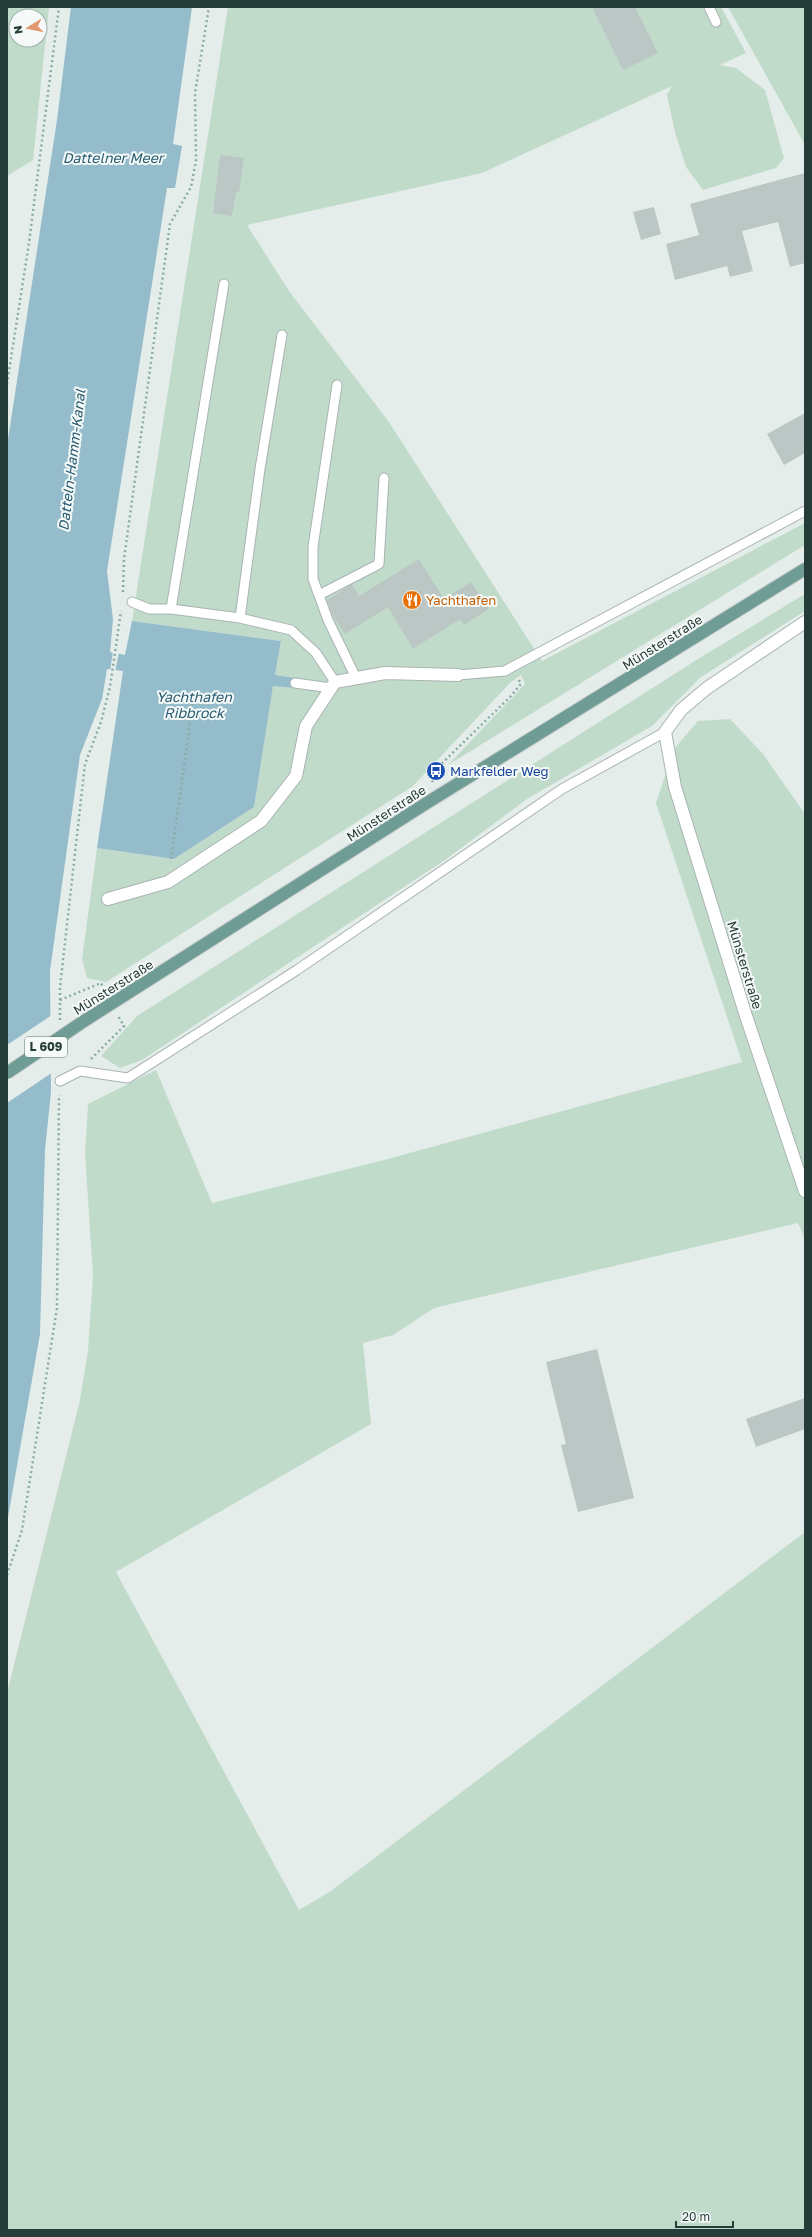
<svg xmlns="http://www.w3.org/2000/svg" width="812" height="2237" viewBox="0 0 812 2237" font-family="'Golos Text',sans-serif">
<rect width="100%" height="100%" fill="#e5edea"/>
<path fill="#c1dbcb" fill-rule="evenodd" d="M7,7h42l-16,153 -26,16zM16,16h24v24h-24z
M228,7h493l25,46 -26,12 16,3 29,22 19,68 -8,10 -73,22 -17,-23 -11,-35 -8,-37 5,-9 -190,87 -235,52 42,66 100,131 153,239 263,-138v22l-357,220 77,-81 -4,-9 -10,7 -98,104 -307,196 -19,-4 -5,-19 15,-111 77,11 80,-52 19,-122 21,3 2,-10 -21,-3 6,-34 -149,-20z
M728,7h77v138z
M805,594v17l-104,66 -49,49 -125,73 -82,61 -303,200 -22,8 -19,-12 36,-40 561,-357z
M730,719l33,35 42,60v425l-7,-16 -364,85 -41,27 -30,8 8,81 -255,148 183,338 32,-19 474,-359v698h-798v-537l73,-293 8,-49 5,-76 -8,-121 3,-50 68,-34 56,133 172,-43 358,-98 -86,-259 18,-54 24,-28z"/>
<path fill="#94bccb" d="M71,7h121l-19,137 9,2 -7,42h-8l-60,383 6,48 -3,33 15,3 7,-34 149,20 -6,34 21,3 -1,10 -22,-2 -19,121 -80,52 -77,-11 26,-177 -16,-2 -5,30 -22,56 -30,216 1,121 -6,58 -5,184 -33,189v-1077l50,-326z"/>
<path fill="#e5edea" d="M113,651l6,1 -4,20 -5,-1z
M52,1015l1,57 -46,31v-58z"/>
<path fill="#bbc7c4" d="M592,7h43l23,46 -35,17z
M220,155l24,3 -5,34h-3l-4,24 -19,-3z
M805,173v90l-15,4 -12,-45 -36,9 11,40 -23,6 -3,-11 -52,14 -9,-36 33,-9 -9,-31z
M654,207l7,27 -20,6 -8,-28z
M805,413v40l-21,12 -17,-31z
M419,559l25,40 27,-17 18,27 -25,16 -4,-6 -47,30 -25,-42 -43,27 -13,-20 -5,-14 25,-16 7,12z
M597,1349l37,149 -56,14 -17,-67 5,-1 -20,-82z
M805,1398v31l-49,18 -10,-28z"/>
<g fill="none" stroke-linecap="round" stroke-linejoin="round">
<defs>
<path id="service" d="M709,7l7,15
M337,385l-24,162v32l15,41 28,58
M319,595l60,-31 5,-86
M132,602l17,7h22l69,9 51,12 25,23 19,29
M171,609l53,-325
M240,618l20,-149 22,-134
M458,675l47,-4 7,-4 293,-156
M295,683l36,5
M60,1081l20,-10 48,7 169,-108 265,-181 103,-57"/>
<path id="minor" d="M805,622l-98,66 -26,22 -16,22 10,55 70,226 60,178
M108,899l60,-17 93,-61 35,-45 10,-50 29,-44 50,-9 73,2"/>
<path id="primary" d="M84,1021l341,-217 380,-235"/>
</defs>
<use href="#service" stroke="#a8b4b1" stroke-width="11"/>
<use href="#minor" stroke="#a8b4b1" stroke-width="14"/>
<use href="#primary" stroke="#c2c8c8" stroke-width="14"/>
<path stroke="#89aca6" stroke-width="2.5" stroke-dasharray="2 3" stroke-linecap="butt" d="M7,384l22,-141 30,-236
M123,592l1,-33 46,-335 21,-37 5,-26 -1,-68 14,-86
M433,782l-4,-6 81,-79 11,-13 -3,-6
M171,859l23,-165
M60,1000l41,-17 4,8
M60,1020v-33l25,-223 16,-42 9,-35 11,-76
M91,1059l33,-33 -6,-10
M7,1575l15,-45 35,-222 2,-213"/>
<use href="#service" stroke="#fff" stroke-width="9"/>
<use href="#minor" stroke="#fff" stroke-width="12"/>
<use href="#primary" stroke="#6f9d96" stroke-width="12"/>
<defs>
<path id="primary-bridge" d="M7,1073l77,-52"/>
</defs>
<use href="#primary-bridge" stroke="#c2c8c8" stroke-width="14" stroke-linecap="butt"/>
<use href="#primary-bridge" stroke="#6f9d96" stroke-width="12"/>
</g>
<defs>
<symbol id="restaurant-disc" viewBox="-11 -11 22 22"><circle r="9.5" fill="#e8710a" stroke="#f5f9f8"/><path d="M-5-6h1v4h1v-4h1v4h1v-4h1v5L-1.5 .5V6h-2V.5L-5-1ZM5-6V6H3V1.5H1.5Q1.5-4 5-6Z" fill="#fff"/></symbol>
<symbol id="bus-disc" viewBox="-11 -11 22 22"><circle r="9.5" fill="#1a4fb4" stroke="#f5f9f8"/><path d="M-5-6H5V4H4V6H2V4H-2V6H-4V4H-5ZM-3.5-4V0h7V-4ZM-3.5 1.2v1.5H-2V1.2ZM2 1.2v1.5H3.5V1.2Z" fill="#fff"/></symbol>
</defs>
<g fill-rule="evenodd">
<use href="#restaurant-disc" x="401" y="589" width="22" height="22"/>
<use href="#bus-disc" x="425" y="760" width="22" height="22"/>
</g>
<g text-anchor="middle" stroke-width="4" stroke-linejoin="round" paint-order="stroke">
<rect fill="#f5f9f8" stroke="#647572" stroke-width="1" x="25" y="1037" width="42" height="20" rx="3"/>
<g font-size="12" font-weight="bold" fill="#263c39">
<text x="46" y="1051">L 609</text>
</g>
<g font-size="13" fill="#c56008" stroke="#f5f9f8" text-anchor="start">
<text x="426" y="605">Yachthafen</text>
</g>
<g font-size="13" fill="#263c39" stroke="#f5f9f8">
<text transform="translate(662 642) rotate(-32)" y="5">Münsterstraße</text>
<text transform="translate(386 813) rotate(-33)" y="5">Münsterstraße</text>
<text transform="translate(745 965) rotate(73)" y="5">Münsterstraße</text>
<text transform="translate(113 987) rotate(-32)" y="5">Münsterstraße</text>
</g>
<g font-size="13" fill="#164399" stroke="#f5f9f8" text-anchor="start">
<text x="450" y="776">Markfelder Weg</text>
</g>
<g font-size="14" font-style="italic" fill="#275c72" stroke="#f5f9f8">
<text x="113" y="163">Dattelner Meer</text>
<text transform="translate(72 460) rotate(-83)" y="5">Datteln-Hamm-Kanal</text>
<text x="194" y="702">Yachthafen<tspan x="194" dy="16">Ribbrock</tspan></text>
</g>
</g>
<rect width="812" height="2237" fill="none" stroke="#263c39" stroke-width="16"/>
<g transform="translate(28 28) rotate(260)"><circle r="19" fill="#f5f9f8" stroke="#a2adac"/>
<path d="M0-3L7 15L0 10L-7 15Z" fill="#e2986e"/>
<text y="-6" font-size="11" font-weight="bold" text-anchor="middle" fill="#263c39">N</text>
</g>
<path d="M676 2221v6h57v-6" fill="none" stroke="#263c39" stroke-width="2"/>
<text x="682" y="2221" font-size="12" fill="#263c39" stroke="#f5f9f8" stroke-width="3" paint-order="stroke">20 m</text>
</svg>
